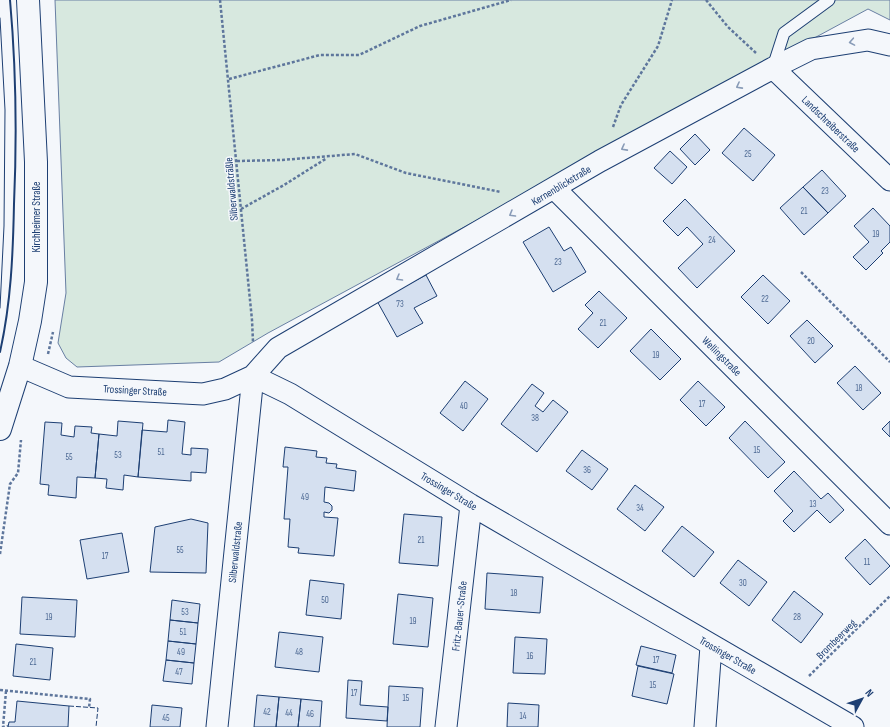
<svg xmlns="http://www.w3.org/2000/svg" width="890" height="727" viewBox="0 0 890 727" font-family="'Sofia Sans Condensed',sans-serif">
<rect width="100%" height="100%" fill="#f4f7fb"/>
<path fill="#d7e8df" stroke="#687fa3" d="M55,0h835v20l-22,-11 -600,324 -49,29 -142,5 -11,-9 -8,-15 8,-50z"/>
<path fill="#d5e0f0" stroke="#1d3f73" d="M744,128l31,27 -22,26 -31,-28z
M695,134l15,16 -15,15 -15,-16z
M670,151l17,16 -15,17 -18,-16z
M822,170l24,26 -18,17 -25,-26z
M803,187l25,26 -24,22 -24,-27z
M685,199l50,52 -38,37 -19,-20 25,-24 -16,-17 -9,9 -15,-15z
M873,208l17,18v16l-9,9 2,2 -17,17 -13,-13 16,-15 -15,-16z
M549,227l15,24 7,-4 15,25 -33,20 -30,-50z
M426,275l11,21 -23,12 9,15 -26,14 -20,-36z
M763,275l27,26 -22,23 -27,-27z
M599,291l28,27 -29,30 -20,-19 15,-16 -8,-8z
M807,320l26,26 -18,17 -25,-27z
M651,329l30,30 -21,21 -30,-29z
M855,366l26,27 -18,17 -26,-27z
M465,381l23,18 -25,32 -23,-18z
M698,381l27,26 -19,19 -26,-26z
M532,384l12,9 -9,13 8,6 10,-12 15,12 -31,40 -36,-28z
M168,420l17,2 -3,32 9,1v-7l17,1 -2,24 -15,-1v9l-53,-4 4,-47 25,2z
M118,421l25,2 -5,54 -14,-2 -1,15 -17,-2 1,-9 -12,-1 4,-44 18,2z
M745,421l40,41 -17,16 -39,-40z
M890,421v16l-8,-8z
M45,422l17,1 -1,12 13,2 1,-11 17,1 -1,6 8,1 -4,44 -18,-1 -1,21 -28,-3 1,-10 -9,-1z
M285,447l32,4 -1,6 11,1 -1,5 11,1 -1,4 20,3 -2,20 -29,-4 -1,15 5,1 3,3v4l-3,3 -5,-1v5l14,1 -4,38 -36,-3 1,-5 -11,-1 2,-28h-6l4,-52h-5z
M582,450l26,19 -16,21 -26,-19z
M794,471l27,28 7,-6 16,17 -14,13 -13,-13 -23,22 -11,-11 10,-10 -19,-20z
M635,485l29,22 -19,24 -28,-22z
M404,514l38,3 -4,49 -39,-3z
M191,519l17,4 -2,50 -56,-1 5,-45z
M682,526l32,26 -20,25 -32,-26z
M122,533l7,39 -42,7 -7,-39z
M865,539l25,27 -20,19 -25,-27z
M738,560l29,22 -18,24 -29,-23z
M487,573l56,4 -3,36 -55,-4z
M310,580l34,4 -3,35 -35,-4z
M794,591l29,23 -22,29 -29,-23z
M398,594l35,4 -5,49 -35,-3z
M22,597l55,3 -2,37 -55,-3z
M172,600l28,4 -2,19 -28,-3z
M170,620l28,3 -2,21 -28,-3z
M279,632l44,5 -4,35 -44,-5z
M515,637l32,2 -2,35 -32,-1z
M168,641l28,3 -2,19 -28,-3z
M16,644l37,4 -3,32 -37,-4z
M641,646l35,9 -4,18 -36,-8z
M166,660l28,3 -2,21 -29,-3z
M638,666l36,8 -7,30 -35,-8z
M348,680l14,1 -2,24 28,2 -1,14 -41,-3z
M389,686l34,2 -3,39h-33z
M257,695l22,2 -3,30h-22z
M279,697l22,2 -3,28h-22z
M301,699l21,2 -2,26h-22z
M17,701l52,5 -1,21h-60l1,-5h6z
M508,703l31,2 -1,22h-31z
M152,705l30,3 -2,19h-30z"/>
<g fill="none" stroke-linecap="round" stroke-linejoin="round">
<defs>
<path id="service" d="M773,67l11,-34 45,-33"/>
<path id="minor" d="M773,68l117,112
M555,189l335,335
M20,366l49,21 134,7 22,-5 28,-13 25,-28 322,-187 173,-93 38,-19 57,-9 22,5
M253,376l37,18 181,111 382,222
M217,727l36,-351
M446,727l25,-222
M705,727l6,-81"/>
<path id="secondary" d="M0,429l20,-63 10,-45 6,-39v-120l-8,-162"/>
</defs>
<use href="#service" stroke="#1d3f73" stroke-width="13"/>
<use href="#minor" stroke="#1d3f73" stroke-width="23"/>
<use href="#secondary" stroke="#1d3f73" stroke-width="24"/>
<path stroke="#5e769c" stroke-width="2.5" stroke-dasharray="3 2" stroke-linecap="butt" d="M220,0l32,320 1,22
M706,0l22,27 28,26
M229,79l91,-24h39l61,-29 91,-26
M613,127l8,-22 37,-59 14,-46
M237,161l45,-1 73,-6 51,19 95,19
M241,209l43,-24 43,-27
M801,272l89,90
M48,354l5,-22
M0,554l10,-70 8,-11 3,-33
M809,676l81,-80
M0,690l90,9 -1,9
M6,691l-3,36 5,-1"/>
<use href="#service" stroke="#f4f7fb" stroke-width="11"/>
<use href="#minor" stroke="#f4f7fb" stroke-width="21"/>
<use href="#secondary" stroke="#f4f7fb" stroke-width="22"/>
<path stroke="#1d3f73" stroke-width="1" d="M0,18l5,92 -1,116 -4,82"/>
<path stroke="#1d3f73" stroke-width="1" stroke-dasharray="5 2" stroke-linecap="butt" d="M69,706l29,2 -2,19"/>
<path stroke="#1d3f73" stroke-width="2" d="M0,352c11,-49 13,-98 14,-148 3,-68 2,-137 -4,-204"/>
</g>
<defs><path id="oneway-chevron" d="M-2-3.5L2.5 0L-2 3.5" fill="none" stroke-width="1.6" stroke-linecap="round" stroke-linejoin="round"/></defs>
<g stroke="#889bb7">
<use href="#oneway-chevron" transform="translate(852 42) rotate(170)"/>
<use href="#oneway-chevron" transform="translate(739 86) rotate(152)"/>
<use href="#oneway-chevron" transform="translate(624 148) rotate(152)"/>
<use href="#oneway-chevron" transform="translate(512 214) rotate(150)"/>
<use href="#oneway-chevron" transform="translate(399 278) rotate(150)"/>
</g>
<g text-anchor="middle" stroke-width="3" stroke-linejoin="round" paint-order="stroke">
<g font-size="9" fill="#4b6792">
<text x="748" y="157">25</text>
<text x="825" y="194">23</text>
<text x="804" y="214">21</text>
<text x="876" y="237">19</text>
<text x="712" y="243">24</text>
<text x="558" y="265">23</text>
<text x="765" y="302">22</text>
<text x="400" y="307">73</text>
<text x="603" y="326">21</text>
<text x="811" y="344">20</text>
<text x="656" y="358">19</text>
<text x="859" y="391">18</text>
<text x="702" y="407">17</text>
<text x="464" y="409">40</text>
<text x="535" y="421">38</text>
<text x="757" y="453">15</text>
<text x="161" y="455">51</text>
<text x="118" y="458">53</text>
<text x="69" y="460">55</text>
<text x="587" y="473">36</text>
<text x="305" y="500">49</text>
<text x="813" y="507">13</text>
<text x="640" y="511">34</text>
<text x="421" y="543">21</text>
<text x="180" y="553">55</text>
<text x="105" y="559">17</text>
<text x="867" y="565">11</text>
<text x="743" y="586">30</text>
<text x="514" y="596">18</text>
<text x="325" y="603">50</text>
<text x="185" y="615">53</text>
<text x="49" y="620">19</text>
<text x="797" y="620">28</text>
<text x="413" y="624">19</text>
<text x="183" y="635">51</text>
<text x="181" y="655">49</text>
<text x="299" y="655">48</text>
<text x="530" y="659">16</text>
<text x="656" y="663">17</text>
<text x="33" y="665">21</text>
<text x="179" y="675">47</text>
<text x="653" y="688">15</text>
<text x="354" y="696">17</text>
<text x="406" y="701">15</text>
<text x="267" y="715">42</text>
<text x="289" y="716">44</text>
<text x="310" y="717">46</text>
<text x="523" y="719">14</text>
<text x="166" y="721">45</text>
</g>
<g font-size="11" fill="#1d3f73" stroke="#f4f7fb">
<text transform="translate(831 124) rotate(44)" y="4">Landschreiberstraße</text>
<text transform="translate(561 185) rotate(-31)" y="4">Kernenblickstraße</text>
<text transform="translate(231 189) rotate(-95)" y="4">Silberwaldsträßle</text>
<text transform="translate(36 217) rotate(-90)" y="4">Kirchheimer Straße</text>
<text transform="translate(722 356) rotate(45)" y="4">Wellingstraße</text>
<text transform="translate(135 390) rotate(3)" y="4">Trossinger Straße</text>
<text transform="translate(449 491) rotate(31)" y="4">Trossinger Straße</text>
<text transform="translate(235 552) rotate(-84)" y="4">Silberwaldstraße</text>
<text transform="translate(459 616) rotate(-84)" y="4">Fritz-Bauer-Straße</text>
<text transform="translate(836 639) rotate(-45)" y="4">Brombeerweg</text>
<text transform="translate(728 655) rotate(30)" y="4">Trossinger Straße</text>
</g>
</g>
<g transform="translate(862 699) rotate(50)" stroke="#f4f7fb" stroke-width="3" paint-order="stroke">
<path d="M0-3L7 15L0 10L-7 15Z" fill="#1d3f73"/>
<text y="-6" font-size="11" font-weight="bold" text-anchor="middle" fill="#1d3f73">N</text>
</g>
</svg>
